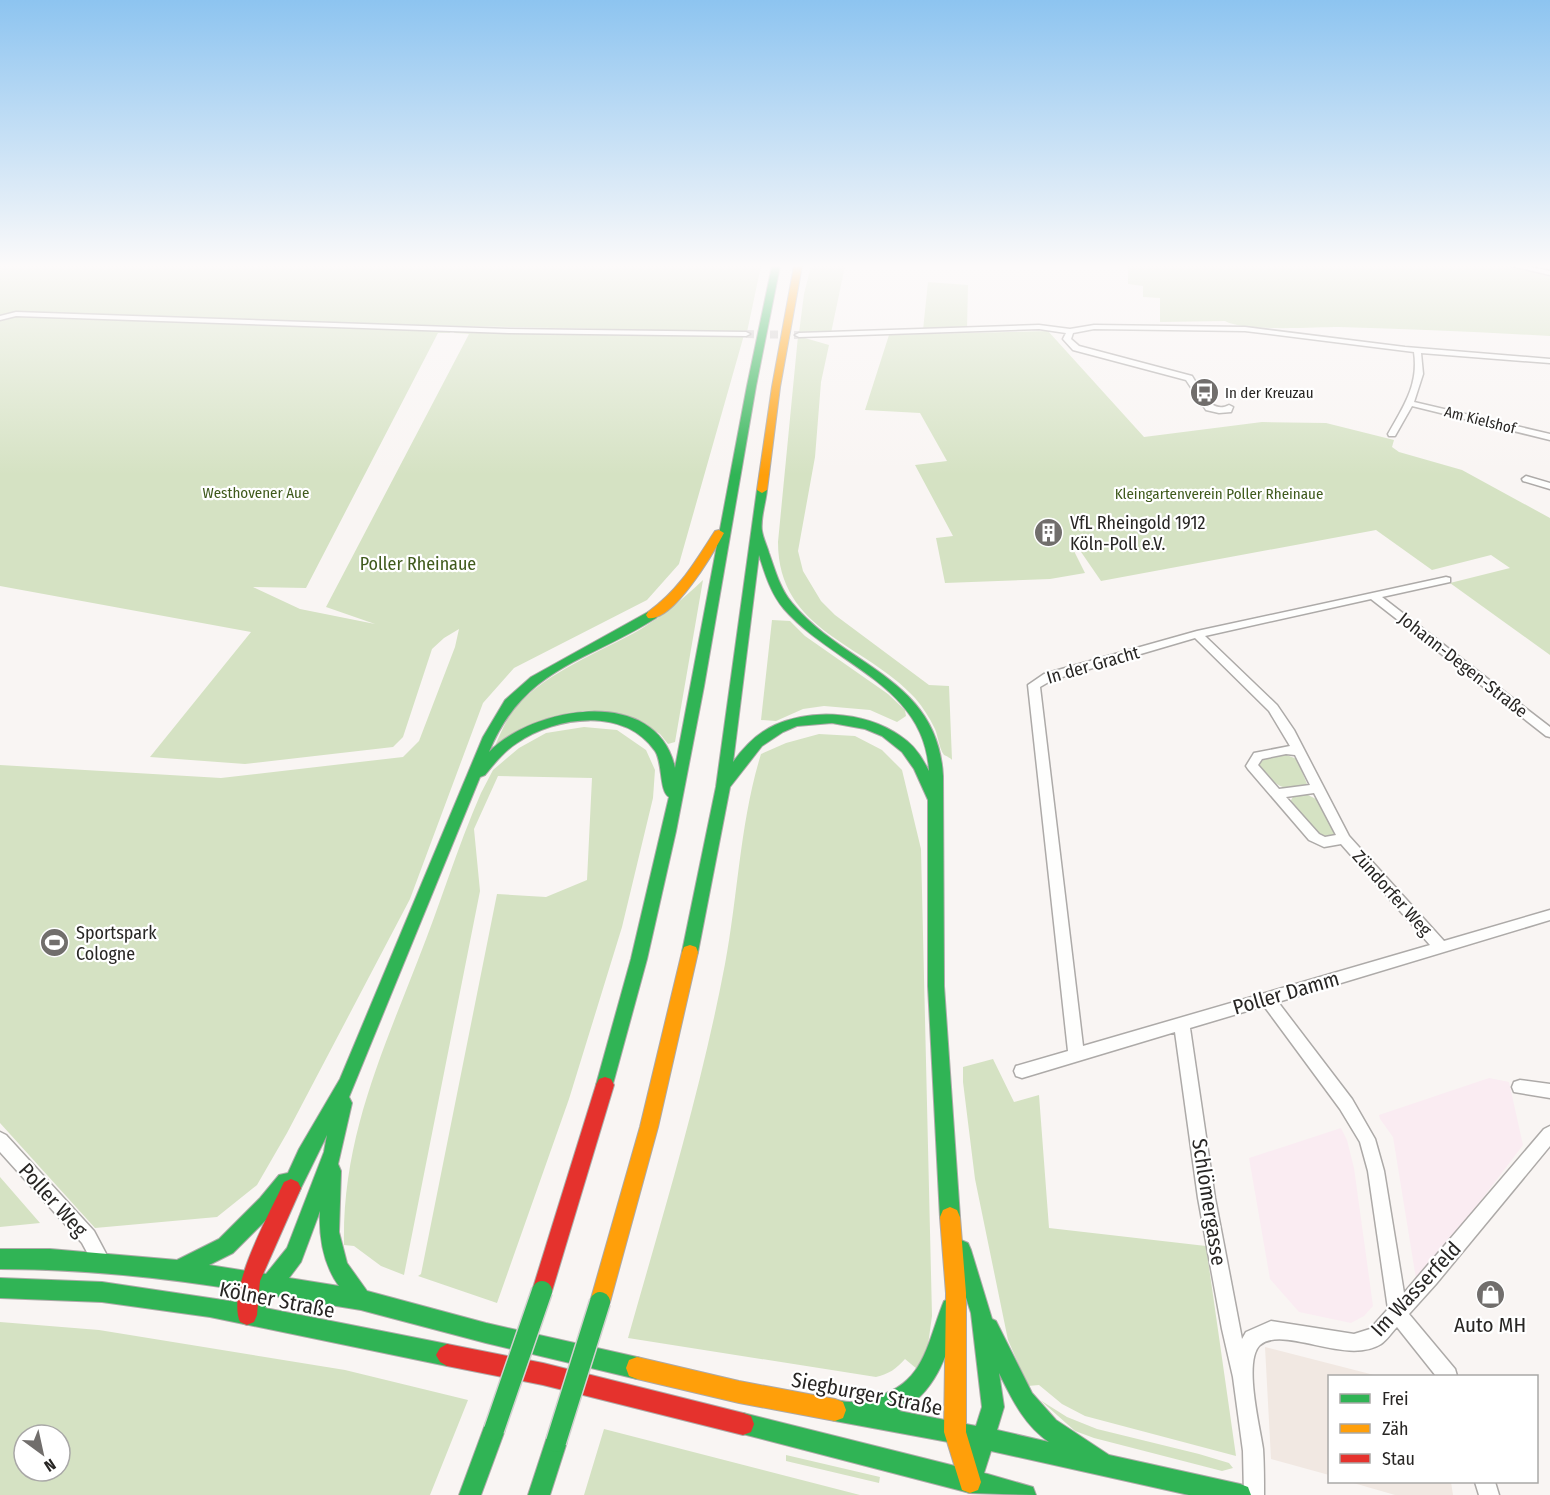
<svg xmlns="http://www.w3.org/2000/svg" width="1550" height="1495" viewBox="0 0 1550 1495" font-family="'Fira Sans Condensed',sans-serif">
<rect width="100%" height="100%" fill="#f9f5f3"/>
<path fill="#f1e8e2" d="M1265,1347l113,29h-48l-1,99 -58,-16z
M1350,1482h101l2,13h-58z"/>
<path fill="#faecf2" d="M1489,1078l20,4 14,63 -106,140 -24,-148 -13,-18 -1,-4z
M1341,1128l6,12 7,28 19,138 -9,10 -13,7 -52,-11 -29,-33 -21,-121z"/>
<path fill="#d5e2c3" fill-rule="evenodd" d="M0,266h761l-14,66 -678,-14 382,12 -1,3h-12l-132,255 -53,-1 47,22 75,15 -49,-17 143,-273 -15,-1 1,-2 289,4 -65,229 -32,36 -133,68 -31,35 -73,196 -123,234 -30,52 -40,32 -122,11 -95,-105v-358l221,13 182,-21 16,-16 36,-94 4,-18 -15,9 -12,11 -29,88 -10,10 -148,17 -95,-7 101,-125 -251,-46z
M811,266h34l-14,67h-32l5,-39z
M1128,266h390l32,7v63c-70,-4 -140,-7 -211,-9 -25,0 -95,5 -114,-6l-65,1v-24l-17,-1v-11l-15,-2z
M928,282l40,3 -1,44 -44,1z
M1048,331l96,106 118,-15 64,1 68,17 -2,7 7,5 63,18 88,48v137l-100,-72 60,-15 -19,-13 -59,15 -56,-40 -275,51 -22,-32h-6l12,24 -35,6 -105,4 -9,-45 17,-2 -38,-71 32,-4 -27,-48 -55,-3 24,-75z
M798,336l31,9 -8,37 -6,75 -17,94 5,20 18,30 14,14 94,70 20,1 3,74c0,-1 -7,-5 -8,-5 -5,-7 -6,-19 -9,-26 -6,-12 -12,-22 -20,-31 -50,-55 -137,-66 -137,-156z
M703,580l-28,162 -7,2 -8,-10 -21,-13 -56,-10 -91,42c7,-16 13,-33 24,-46 33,-37 83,-54 125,-78 23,-14 43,-31 62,-49z
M772,620l18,1 15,15 83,58 17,16 1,6 -9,6 -27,-12 -46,-4 -21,3 -27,12 -15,-1z
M584,727l33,3 29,20 9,20 -2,28 -31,129 -53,172 -72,204 -79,-27 3,-2 76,-380 49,3 41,-17 5,-102 -94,-2 -24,53 6,62 -76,384 -23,-9 -27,-20 -10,-1c-2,-105 37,-190 74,-285 22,-55 39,-112 63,-167l12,-23 26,-22 27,-15z
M819,734l36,2 27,14 20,20 19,79 11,467 -4,29 -11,24 -12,-10c-9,10 -16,15 -29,18l-248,-39c35,-124 73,-247 97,-374 13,-69 15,-142 36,-210l25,-11z
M1284,754l13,5 10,25c-25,10 -31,1 -47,-17v-6z
M1306,794l14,7 15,34 -6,2 -7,-1 -32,-34 4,-7z
M993,1059l21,43 25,-7 10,133 157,18 30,210 -151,-40 -23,-12 -23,-19 -11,1 -20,-46 -33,-161 -12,-97v-15z
M0,1177l40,46 -40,4z
M0,1322l99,8 246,40 123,30 -38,95h-430zM24,1435h36v36h-36z
M1040,1400l27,17 30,12 102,25 30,9 4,5 -11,3 -128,-33 -19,-7z
M604,1429l256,66h-276z
M786,1455l94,22 -1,6 -93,-22z"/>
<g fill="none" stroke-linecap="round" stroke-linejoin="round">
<path stroke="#cfccca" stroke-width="8" stroke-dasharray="8 4" stroke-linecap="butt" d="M746,334l53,1"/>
<defs>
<path id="street" d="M1512,266h14l24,5v4z
M16,312l493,17 237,3 4,2 -4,2 -237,-3 -493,-17 -16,4v-4z
M1039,325l31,4 24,-4 151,2 160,20 145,12v4l-129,-10 2,21 -9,28 136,32v6l-138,-34 -17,30h-6l-1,-2c15,-27 31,-49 26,-82l-169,-21 -151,-2 -21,4 -2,6 8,7 113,30c9,14 19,39 37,29l4,2 -2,5 -12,1 -13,-3 -20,-30 -113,-30 -10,-11 3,-6 -27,-4 -240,8 -4,-2 4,-2z
M1526,476l24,7v6l-27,-8 -1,-2z
M1446,577l4,1v4l-68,15 168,130v10l-4,-1 -175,-137 -166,37 72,69 17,25 55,106 95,105 106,-31v10l-272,82 74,97 23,40 9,32 20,122 140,-164 6,-3v20l-114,138 -27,30 46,55 2,7h-21l-39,-49c-5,5 -10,13 -16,17 -35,22 -97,-19 -121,1 -17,16 0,82 3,104 1,15 1,31 1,46h-20l-1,-44 -10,-74 -11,-48 -24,-131 -23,-166 -153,46 -6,-2 -2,-5 2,-5 52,-15 -40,-366 16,-11 153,-43zM1195,638l74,73 21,35 -36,7 -8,13 2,3 61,71 15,7 17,-3 89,101 -347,101 -43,-359 12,-7zM1286,754l9,1 15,30 -31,4 -21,-24 4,-6zM1314,793l22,42 -11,2 -6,-3 -33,-37zM1264,1006l76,103 20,33 8,29 20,138 -18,20 -16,5 -83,-13 -25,11 -4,7 -27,-141 -25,-170z
M1520,1080l30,4v14l-36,-6 -2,-5 2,-5z
M0,1132l6,3 88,96 17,32 -3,6 -6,3 -6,-3 -14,-26 -82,-91z
M1475,1482h20l4,13h-20z"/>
<path id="fast" d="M772,266h8l-24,120 -52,300 -28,145 -29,128 -36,132 -6,2 -6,-2 -3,-6 35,-126 38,-162c-10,-6 -6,-34 -14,-46 -31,-44 -98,-35 -138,-8 -13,8 -23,21 -32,32l-5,2 -131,320 3,6 -14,61 3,7 -2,61 8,31 20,28 119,32 151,34 8,3 3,8 -3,8 -8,3 -151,-36 -125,-33 -86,-14 -10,12 182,36 7,4 4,7 -4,7 -7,4 -237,-49 -108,-15 -102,-4v-20l102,4 141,21 9,-11c-84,-14 -167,-23 -252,-23v-20h50l127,11 42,-21 41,-41 19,-23 9,-2 11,-24 41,-70 143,-342 22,-37 26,-23 117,-65h8l2,3 -2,3c-69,44 -132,49 -167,134 45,-46 168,-67 186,16l72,-382zM327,1135l-3,17 -37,96 -21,26 -57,-9 24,-12 41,-41 12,-17 5,2 7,-3zM320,1211c-1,26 3,53 19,75l-50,-8 12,-16z
M762,487l5,3c-1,12 -7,29 -5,41 1,7 5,15 7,22 6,17 11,36 23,50 53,64 146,75 151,173l1,210 16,231 -3,7 -7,3 -7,-3 -3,-7 -12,-231v-186l-14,-31 -12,-17 -20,-16 -17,-7 -33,-6 -35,3 -14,6 -21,14 -32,41 -32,165 -2,5 -6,2 -6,-2 -2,-5 34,-165 41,-297zM759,555c6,19 12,39 25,54 49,56 141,76 145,162 -6,-11 -12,-22 -22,-30 -35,-29 -92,-34 -132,-16 -18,8 -31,22 -42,37z
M961,1240l7,3 3,7 21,69 4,2 36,72 24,27 53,35 131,29 8,3 3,8h-62l-198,-44 -7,22 49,14 3,8 -66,-2 -235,-61 -3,-8 3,-8 8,-3 220,55 7,-22 -135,-25 -8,-3 -3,-8 3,-8c9,-4 14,0 23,0 7,0 16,-3 23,-5 52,-11 54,-55 71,-96l7,-3 7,3 3,7c-12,39 -22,84 -62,103l77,15 6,-19 -11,-94 -20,-63 3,-7zM999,1373c13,26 25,52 50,69l-52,-12 7,-23z
M494,1419l8,3 3,8 -24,65h-22l27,-73z
M556,1431l8,3 3,8 -17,53h-22l20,-61z"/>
<path id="slow" d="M794,266h8l-22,121 -13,103 -5,3 -5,-3 15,-103z
M719,530l5,3c-10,19 -51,90 -76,85l-2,-3 2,-3c31,-22 47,-50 67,-81z
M690,945l6,2 2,5 -40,175 -48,175 -3,7 -7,3 -7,-3 -3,-7 50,-175 42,-175 2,-5z
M950,1207l7,3 3,7 6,76v139l15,50 -3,8 -8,3 -8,-3 -18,-58 2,-139 -6,-76 3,-7z
M637,1357l102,24 96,18 8,3 3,8 -3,8 -8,3 -96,-18 -102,-24 -8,-3 -3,-8 3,-8z"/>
<path id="jam" d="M605,1077l6,2 3,6 -62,206 -3,7 -7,3 -7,-3 -3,-7 64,-206 3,-6z
M291,1179l7,3 3,6 -41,93 -3,34 -3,7 -7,3 -7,-3c-14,-32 30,-109 44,-140z
M447,1344l96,19 200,50 8,3 3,8 -3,8 -8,3 -200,-50 -96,-19 -7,-4 -4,-7 4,-7z"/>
</defs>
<use href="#street" stroke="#adaaa8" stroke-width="3"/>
<use href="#fast" stroke="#adaaa8" stroke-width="2"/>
<use href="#slow" stroke="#adaaa8" stroke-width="2"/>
<use href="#jam" stroke="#adaaa8" stroke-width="2"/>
<use href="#street" fill="#fefefd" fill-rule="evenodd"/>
<use href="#fast" fill="#30b455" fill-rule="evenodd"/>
<use href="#slow" fill="#ff9f0a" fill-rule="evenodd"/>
<use href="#jam" fill="#e5322d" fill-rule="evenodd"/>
<defs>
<path id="fast-bridge" d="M494,1430l48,-139
M556,1442l44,-140"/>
</defs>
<use href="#fast-bridge" stroke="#d2d0cf" stroke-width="23" stroke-linecap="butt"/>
<use href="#fast-bridge" stroke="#30b455" stroke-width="20"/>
</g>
<linearGradient id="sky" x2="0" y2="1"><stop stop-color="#8dc4f0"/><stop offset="0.56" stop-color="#fcfafa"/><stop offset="1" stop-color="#fcfafa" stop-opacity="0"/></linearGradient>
<rect width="1550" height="475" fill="url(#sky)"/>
<defs>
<symbol id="bus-disc" viewBox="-11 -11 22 22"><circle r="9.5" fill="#716e6c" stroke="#fff"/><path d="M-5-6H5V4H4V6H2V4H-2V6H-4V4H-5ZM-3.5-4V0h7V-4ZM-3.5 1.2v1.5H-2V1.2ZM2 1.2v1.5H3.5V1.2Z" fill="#fff"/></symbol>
<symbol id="building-disc" viewBox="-11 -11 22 22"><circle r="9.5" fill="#716e6c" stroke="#fff"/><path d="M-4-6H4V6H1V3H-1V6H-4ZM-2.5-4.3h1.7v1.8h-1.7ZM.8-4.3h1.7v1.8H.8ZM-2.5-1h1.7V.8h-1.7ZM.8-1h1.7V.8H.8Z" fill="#fff"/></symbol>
<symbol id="stadium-disc" viewBox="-11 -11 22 22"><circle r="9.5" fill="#716e6c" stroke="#fff"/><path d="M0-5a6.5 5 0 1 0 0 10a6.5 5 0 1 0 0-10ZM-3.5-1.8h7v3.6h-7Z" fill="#fff"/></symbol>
<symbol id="shop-disc" viewBox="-11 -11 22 22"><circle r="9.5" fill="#716e6c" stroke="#fff"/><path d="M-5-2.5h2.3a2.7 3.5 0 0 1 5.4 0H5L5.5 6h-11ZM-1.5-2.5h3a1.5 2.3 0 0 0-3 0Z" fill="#fff"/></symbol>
</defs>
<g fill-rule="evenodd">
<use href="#bus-disc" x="1188" y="376" width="33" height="33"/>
<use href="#building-disc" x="1032" y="516" width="33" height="33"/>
<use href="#stadium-disc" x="38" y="926" width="33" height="33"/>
<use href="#shop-disc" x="1474" y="1278" width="33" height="33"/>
</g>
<g text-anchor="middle" stroke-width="4.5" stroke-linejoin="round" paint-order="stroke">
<g font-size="15" fill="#282624" stroke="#fff" text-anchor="start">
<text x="1225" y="398">In der Kreuzau</text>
</g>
<g font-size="15" fill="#282624" stroke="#fff">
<text transform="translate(1480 420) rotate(14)" y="5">Am Kielshof</text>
</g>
<g font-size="15" fill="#3f5a1c" stroke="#fff">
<text x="256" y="498">Westhovener Aue</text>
<text x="1219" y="499">Kleingartenverein Poller Rheinaue</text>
</g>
<g font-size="18" fill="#282624" stroke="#fff" text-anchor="start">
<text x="1070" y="529">VfL Rheingold 1912<tspan x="1070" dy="21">Köln-Poll e.V.</tspan></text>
<text x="76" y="939">Sportspark<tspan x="76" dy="21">Cologne</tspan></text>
</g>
<g font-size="18" fill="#3f5a1c" stroke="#fff">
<text x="418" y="570">Poller Rheinaue</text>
</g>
<g font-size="18" fill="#282624" stroke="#fff">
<text transform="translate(1093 665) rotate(-16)" y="6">In der Gracht</text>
<text transform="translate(1463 665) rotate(38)" y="6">Johann-Degen-Straße</text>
<text transform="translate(1392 893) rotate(48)" y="6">Zündorfer Weg</text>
</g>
<g font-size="21" fill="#282624" stroke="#fff">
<text transform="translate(1286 993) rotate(-16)" y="7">Poller Damm</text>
<text transform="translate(53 1200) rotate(48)" y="7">Poller Weg</text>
<text transform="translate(1209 1202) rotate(81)" y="7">Schlömergasse</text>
<text transform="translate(1416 1289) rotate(-47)" y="7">Im Wasserfeld</text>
<text transform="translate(277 1300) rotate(11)" y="7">Kölner Straße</text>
<text transform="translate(867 1394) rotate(11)" y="7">Siegburger Straße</text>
</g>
<g font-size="21" fill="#282624" stroke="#fff">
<text x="1490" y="1332">Auto MH</text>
</g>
</g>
<rect x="1328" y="1375" width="210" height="108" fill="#ffffff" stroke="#a9a8a7" stroke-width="1.5"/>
<rect x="1340" y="1394" width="30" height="9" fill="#30b455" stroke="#a9a8a7" stroke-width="1.5"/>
<text x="1382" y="1405" font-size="18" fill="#282624">Frei</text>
<rect x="1340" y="1424" width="30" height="9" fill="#ff9f0a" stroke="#a9a8a7" stroke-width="1.5"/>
<text x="1382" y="1435" font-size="18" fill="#282624">Zäh</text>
<rect x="1340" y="1454" width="30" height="9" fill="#e5322d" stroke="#a9a8a7" stroke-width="1.5"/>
<text x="1382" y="1465" font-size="18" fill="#282624">Stau</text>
<g transform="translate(42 1453) rotate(147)"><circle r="28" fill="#ffffff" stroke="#a9a8a7" stroke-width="1.5"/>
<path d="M0-4.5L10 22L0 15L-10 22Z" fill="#716e6c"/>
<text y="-9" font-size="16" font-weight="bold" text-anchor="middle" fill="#282624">N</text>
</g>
</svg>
